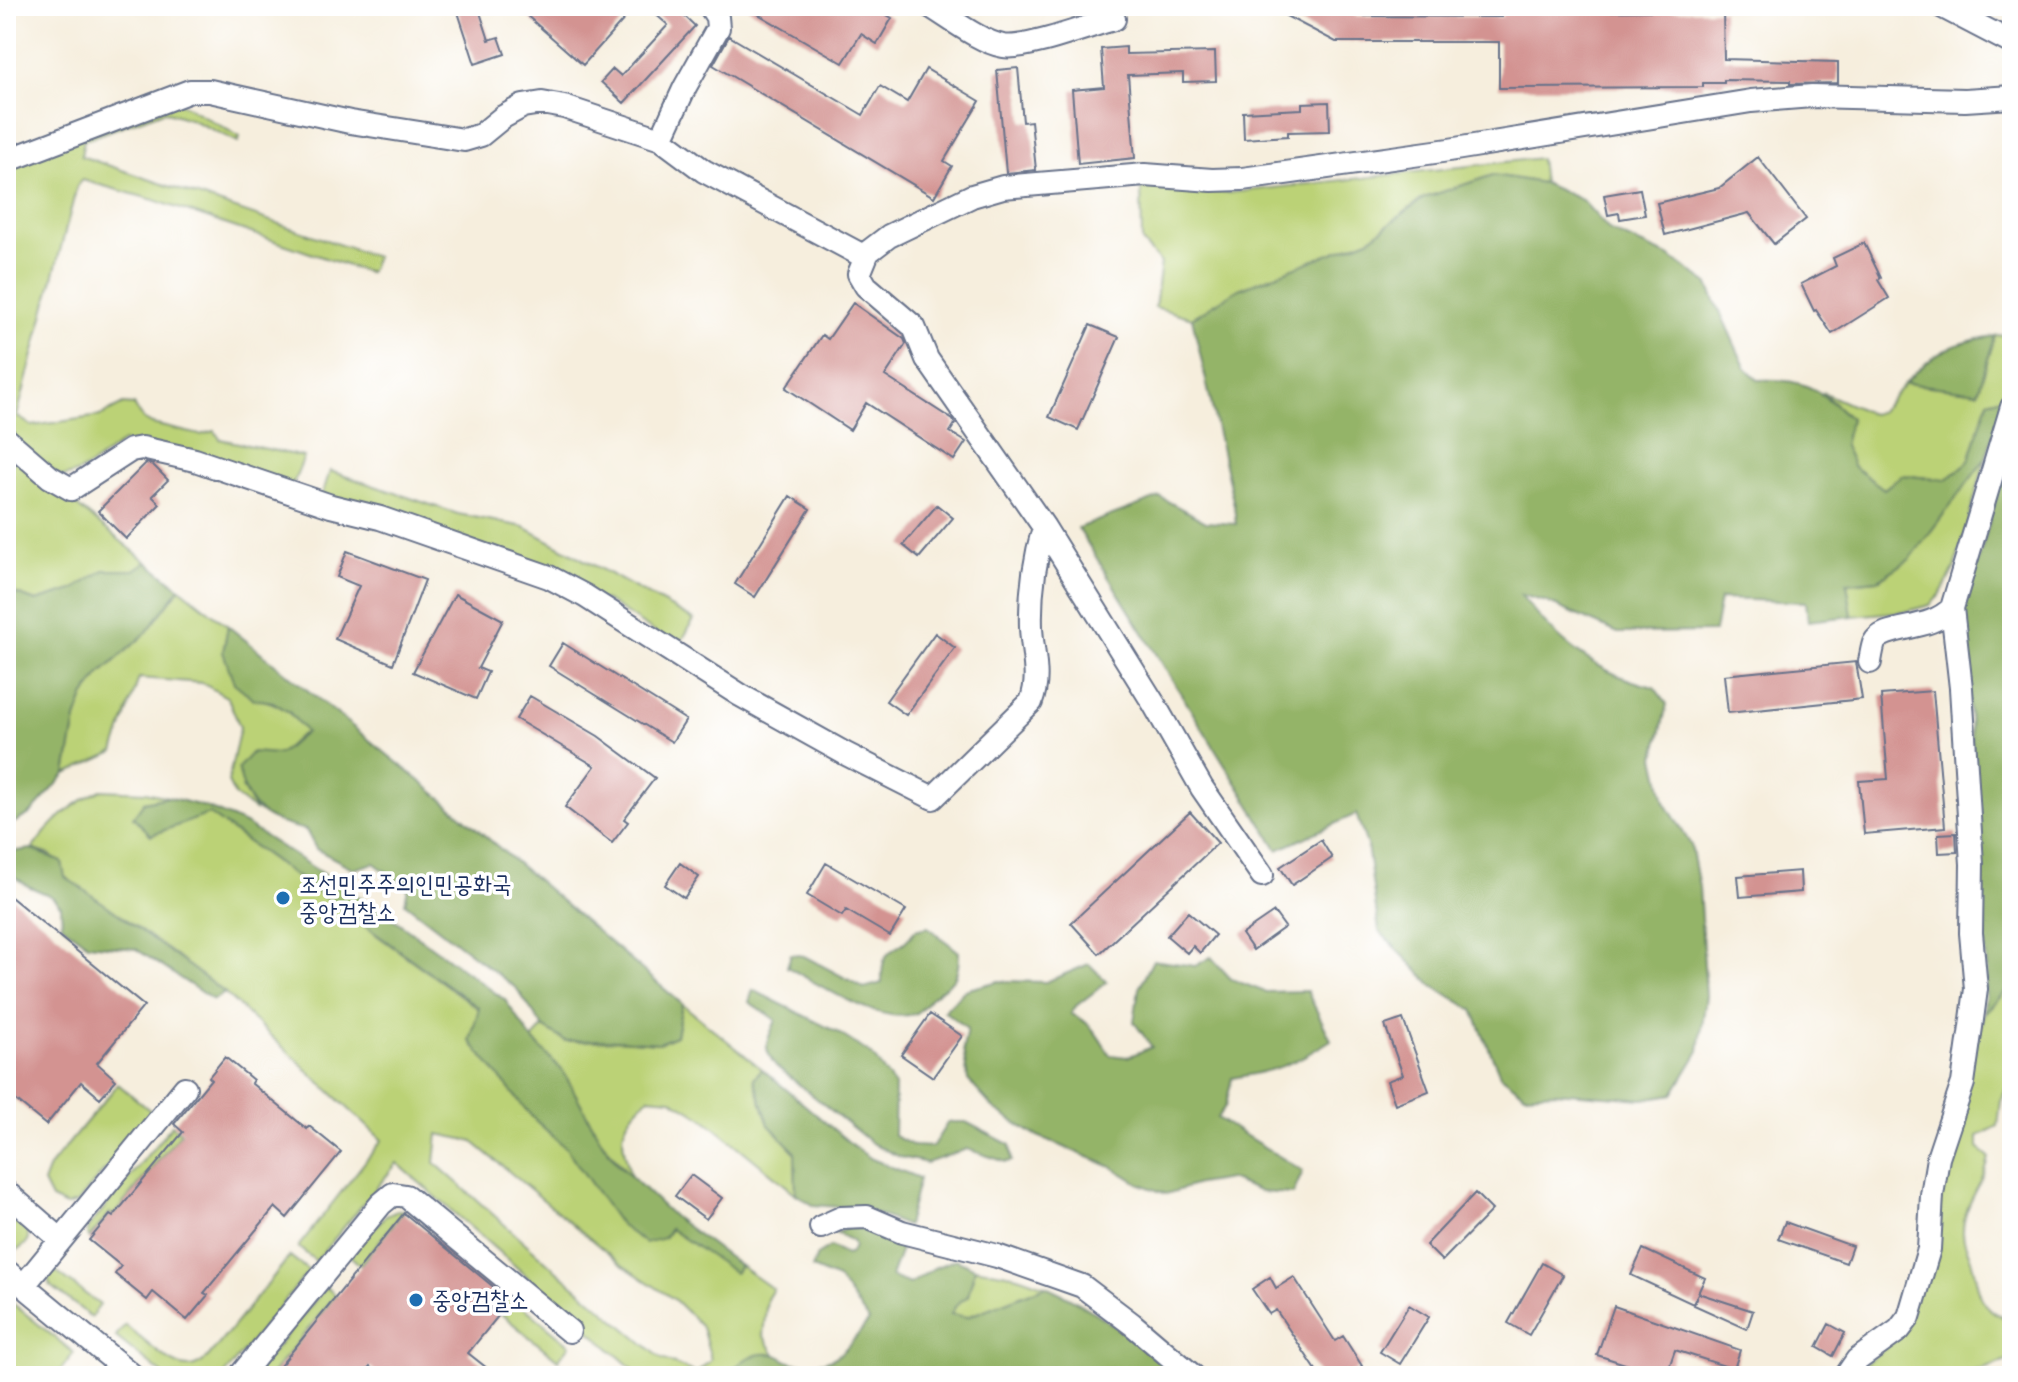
<svg xmlns="http://www.w3.org/2000/svg" width="2018" height="1382" viewBox="0 0 2018 1382" font-family="Mynerve,'Poor Story',sans-serif">
<rect width="100%" height="100%" fill="#fff"/>
<filter id="ink" filterUnits="userSpaceOnUse"><feTurbulence type="fractalNoise" baseFrequency=".0125" numOctaves="2"/><feDisplacementMap in="SourceGraphic" scale="16" xChannelSelector="R" yChannelSelector="G"/><feConvolveMatrix kernelMatrix="1 2 1 2 8 2 1 2 1" color-interpolation-filters="sRGB"/></filter>
<filter id="wash" filterUnits="userSpaceOnUse"><feTurbulence type="fractalNoise" baseFrequency=".006" numOctaves="4" result="noise"/><feDisplacementMap in="SourceGraphic" scale="32" xChannelSelector="R" yChannelSelector="G"/><feGaussianBlur stdDeviation="1.8" result="paint"/><feColorMatrix in="noise" values="0 0 0 0 0 0 0 0 0 0 0 0 0 0 0 0 0 1.4 0 .05"/><feComposite in="paint" operator="in"/></filter>
<g filter="url(#wash)">
<rect width="100%" height="100%" fill="#f6eedd"/>
<path fill="#bbd276" stroke="#6b806a" stroke-width="2" fill-rule="evenodd" d="M172,98l68,39 -2,5 -46,-22 -28,-9 -80,29 -3,16 295,101 -7,16 -215,-73 -72,-20 -5,6 -60,230 15,10 68,-10 23,-12 11,1 9,14 9,5 48,11 15,-4 5,8 84,18 -13,32 -167,-47c-22,12 -37,32 -63,35l-55,-44v-268z
M1540,158l3,25 -50,-8 -68,23 -56,41 -130,50 -47,29 -37,-11 6,-44 -19,-21 -1,-57 87,8z
M2012,333v42l-7,21 -17,5 -19,60 -22,19 -45,-5 -18,14 -30,-21 -10,-22 6,-28 -28,-26 49,22 9,-2 25,-29 73,9 17,-56z
M1986,458l-31,109 -15,28 -10,10 -22,6 -56,5 -5,-33 31,-3 32,-21z
M18,459l129,103 -12,8h-31l-31,20 -37,11 -30,-11v-121z
M330,471l128,43 66,13 170,93 -16,27 -70,-45 -287,-104z
M180,588l48,38 -5,26 31,46c27,5 35,13 52,34l-7,4 -57,52 14,23 -21,-15 -7,-14 12,-55 -12,-29 -26,-15 -63,-5 -25,74 -48,22 10,-55 8,-22 15,-22 47,-42z
M101,790l45,2 22,5 -24,5 7,33 58,-21 270,195 -9,32 63,77 33,30 25,34 73,56 6,-9 66,43 4,-6 33,23 -6,10 -4,36 12,19 -16,1 -24,12 -3,9h-91l-244,-213 -81,98 -18,-14 84,-107 -157,-147 -116,-86 -45,-30 -13,-22 -19,-6c19,-26 39,-45 69,-59zM438,1134l34,7 150,124 53,35 27,27 9,33 -15,13 -34,-14 -112,-94 -115,-102z
M2012,986v90l-11,25 -3,25 -20,10v12l11,9c-3,24 -21,40 -25,64 -3,15 1,23 6,36 12,31 2,52 42,63v39c-51,21 -100,22 -153,9l39,-30 46,-165 40,-160z
M682,1004l80,65 -8,9 15,47 26,27 1,42 -93,-76 -32,-19 -22,-2c-33,31 -29,39 -18,80l-31,-38 -37,-68 -31,-32 11,-12 23,14 51,-1 42,3 17,-7z
M118,1084l35,29 -76,90 -11,3 -15,-7 -8,-16 6,-16z
M172,1125l9,8 -68,83 -3,-3 -21,25 -2,-2v-7z
M399,1210l5,1 -44,54 -10,-9 34,-39z
M18,1218l10,9v14c-6,8 -13,12 -22,8v-27l6,4z
M290,1256l19,15 -86,105h-58l-49,-39 9,-12c15,11 47,44 65,42 6,0 12,-5 17,-8z
M975,1268l43,8 28,10 -79,31 -17,-3 7,-10 11,-8z
M55,1271l45,34 -9,12 -41,-32 -3,-9z
M326,1287l10,8 -66,81h-17z
M508,1294l62,51 -12,15 -63,-51z
M6,1298l68,55 -18,23h-50z"/>
<path fill="#94b467" stroke="#587262" stroke-width="2" d="M1493,175l50,8 39,17 28,31 58,25 39,27 38,84 13,13c45,-2 60,8 92,38l-6,28 10,21 30,22 18,-14 45,5 22,-19 19,-60 17,-5 -19,62 -76,101 -32,21 -31,3 5,33 -44,5 -2,-19 -86,-3 -6,33 -96,1 -71,-31 -26,-7c35,46 76,79 133,92l13,17 -12,53 10,45 26,43 8,42 7,109 -7,55 -26,43 -30,5 -88,-7 -30,2 -25,-19 -27,-65 -40,-24 -54,-55 -12,-86 -11,-31 -78,36 -200,-322 82,-31 46,25 30,2 -2,-19 -42,-187 47,-29 130,-50 55,-41z
M1995,336l-17,56 -73,-9c28,-30 48,-41 90,-47z
M2012,441v545l-28,27 3,-42 -24,-356z
M147,562l33,26 -34,45 -47,42 -15,22 -8,22 -10,55 -36,40 -24,13v-237l30,11 37,-11 31,-20h30z
M228,626l207,167 247,211 -6,32 -17,7 -42,-3 -51,1 -23,-14 -26,-38 -112,-86 3,-15 -34,-25 -20,6 -38,-20 -10,-19c-41,-9 -59,-19 -68,-62l14,-16 27,2 27,-22 -16,-19 -17,-11 -19,-3 -20,-16 -11,-31z
M168,797l38,10 39,17 153,98 107,78 27,39 31,32 37,68 19,26 55,52 66,49 -5,7 -65,-44 -6,9 -19,5 -25,-18 -54,-77 -33,-30 -63,-77 9,-33 -270,-194 -58,21 -18,-18 11,-15z
M32,849l30,13 3,15 44,30 116,86 -12,7 -77,-51 -48,-5 -26,-19 -1,-19 -10,-10 -23,-10 -22,-15v-15l4,-4z
M928,927l31,25c0,30 -7,28 -27,45 -6,5 -10,14 -18,17 -36,11 -96,-31 -127,-47l4,-13 13,2 60,32 18,-5c-1,-43 15,-25 33,-53z
M1211,957l20,22 34,13 42,-1 24,49c-37,24 -55,31 -99,38l-6,27 -9,13 86,53 -10,23 -32,-2 -32,-13 -31,5 -32,10 -28,-11 -26,-16 -79,-33 -39,-25 -26,-29 -5,-31 4,-20 -23,-18 21,-21 34,-9 47,1 43,-18 18,18 -31,24 -5,8c20,7 28,24 39,41l17,2 25,-10 -18,-25 5,-34 14,-28 42,6z
M753,990l84,42 34,22 24,32 -1,50 20,10 18,1 16,-25h18l44,23 2,16 -6,1 -39,-13 -40,14 -27,-6 -27,-13 -97,-78c-15,-20 -9,-24 0,-46l-27,-18z
M762,1069l95,80 15,10 47,19 -12,48 -42,-17 -52,-4 -17,-11 -1,-42 -26,-27 -15,-47z
M848,1228h13l42,16 -12,33 19,7 24,-16 22,-9 19,9 -7,28 -11,8 -6,10 16,3 79,-31c49,22 90,55 130,90h-444c5,-17 24,-24 41,-22 6,1 11,6 17,8 12,4 32,2 44,-4 13,-7 25,-26 35,-37l-31,-42 -26,-11 5,-13 13,-8 16,8 5,-2 3,-7 -2,-5 -16,-8z"/>
<g id="blocks">
<path fill="#d39391" d="M456,6h22l11,34 10,-3 6,17 -30,10z
M516,6h120l-53,59z
M646,6h28l21,20 -71,77 -23,-21 12,-13 8,7 47,-51z
M744,6h127l21,12 -15,26 -16,-10 -18,29z
M1267,6h69l20,10 146,1v-4l221,-3 1,49 114,3v21l-48,1v-3l-66,-1v3h-21v4l-204,1v-46h-163z
M729,36l134,79 17,-29 27,16 19,-33 54,32 -36,60 8,5 -18,31 -221,-132z
M1126,47v7l89,-2 1,29 -33,1v-9l-55,2 7,83 -57,6 -6,-74 32,-3 -3,-38z
M1018,68l5,54 8,-1 5,49 -30,3 -9,-103z
M1329,102l1,29 -42,1v4l-44,3 -1,-27 59,-3v-6z
M1758,157l48,62 -32,25 -25,-31 -84,22 -8,-32 62,-15z
M1640,189l5,26 -25,4 -1,-6 -11,2 -4,-20z
M1864,243l17,35 -3,2 11,18 -57,36 -16,-24 -2,1 -13,-27 35,-18 -3,-8z
M853,303l51,36 2,5 -21,32 68,44 2,4 -5,8 16,10 -12,18 -88,-57 -16,27 -64,-42 36,-53 6,4z
M1090,325l29,12 -41,93 -29,-13z
M146,463l7,2 15,15 -16,16 8,8 -34,35 -28,-28z
M790,496l20,13 -55,88 -20,-13z
M937,505l16,13 -34,40 -16,-13z
M347,551l78,29 -32,84 -58,-25 24,-53 -22,-9z
M455,594l48,26 -25,48 10,4 -12,27 -63,-27z
M935,633l20,15 -49,67 -20,-14z
M563,643l123,77 -14,22 -123,-76z
M1856,662l6,37 -134,14 -4,-38z
M1933,691l12,136 -81,7 -5,-53 29,-2 -7,-84z
M530,696l68,40 57,42 -31,41 4,3 -16,21 -47,-36 30,-41 -79,-47z
M1190,812l28,31 -119,111 -28,-31z
M1956,833l1,19 -18,1 -1,-19z
M1321,840l11,18 -40,27 -12,-18z
M680,863l19,14 -15,21 -19,-13z
M826,863l80,47 -16,26 -44,-26 -4,6 -35,-21z
M1800,871l1,21 -61,5 -2,-21z
M6,893l138,113 -47,57 19,17 -16,18 -19,-16 -35,43 -40,-33z
M1188,912l27,23 -15,18 -7,-7 -6,7 -20,-17z
M1274,912l11,15 -32,23 -11,-16z
M930,1014l32,22 -29,41 -32,-22z
M1403,1019l26,72 -34,13 -8,-23 16,-6 -18,-50z
M225,1057l28,23 -2,3 56,46 2,-3 32,26 -54,66 -12,-11 -71,86 4,2 -21,25 -34,-28 -6,8 -32,-26 6,-8 -32,-26 21,-25 3,2 70,-85 -9,-8 37,-45 -2,-2z
M691,1175l31,23 -16,21 -31,-23z
M1475,1193l17,17 -50,51 -16,-16z
M404,1213l98,81 -12,15 9,6 -31,38 29,23h-116l-11,-9 -7,9h-91z
M1785,1222l67,24 -6,17 -68,-24z
M1643,1249l62,29 -12,26 -62,-29z
M1542,1263l21,12 -34,60 -21,-12z
M1270,1277l6,11 18,-11 41,64 8,-5 19,30 -16,10h-26l-44,-66 -7,4 -17,-25z
M1698,1293l55,18 -6,18 -53,-24z
M1409,1305l20,12 -29,47 -20,-12z
M1614,1306l126,44 -6,19 -59,-19 -9,26h-3l-66,-21z
M1829,1324l16,9 -12,23 -16,-9z"/>
</g>
</g>
<g filter="url(#ink)">
<use href="#blocks" fill-opacity="0" stroke="#68728a" stroke-width="2"/>
<g fill="none" stroke-linecap="round" stroke-linejoin="round">
<defs>
<path id="minor" d="M930,6c20,12 50,36 73,40 23,4 85,-20 111,-27
M1941,6l71,37
M661,139l24,-52 33,-59 -1,-11 -7,-11
M6,161l184,-70h20l140,31 114,18 17,-5 22,-18 20,-11 19,-3 22,4 97,32 43,32 161,86
M6,439l44,38 21,12 60,-39 11,-2 53,12 136,46 49,12 169,59 36,19 155,99 106,59 87,44 98,-96c10,-26 1,-48 0,-75 -1,-32 4,-69 13,-100
M1870,662c1,-6 2,-13 4,-19 9,-19 56,-11 78,-35l60,-201
M1262,875l-60,-87 -48,-84 -110,-177 -117,-168 -13,-32 -48,-41 -7,-12 9,-22 21,-16 83,-40 31,-9 142,-12 67,5 30,-1 207,-29 302,-49 61,-5 153,4 47,-3
M6,1192l54,47
M821,1227l20,-9 26,-1 35,15 95,24 85,30 50,38 61,52
M6,1271l127,105
M24,1285l161,-197
M240,1376l141,-172 12,-10 13,2 163,135
M1846,1376l11,-16 42,-30 10,-13 20,-68 3,-54 6,-37 25,-75 8,-56 5,-38 -5,-56 1,-69 -11,-176 -9,-80"/>
</defs>
<use href="#minor" stroke="#68728a" stroke-width="26"/>
<use href="#minor" stroke="#fff" stroke-width="22"/>
</g>
</g>
<g fill="#1f6fb2" stroke="#fff" stroke-width="3">
<circle cx="283" cy="898" r="8"/>
<circle cx="416" cy="1300" r="8"/>
</g>
<g text-anchor="middle" stroke-width="7" stroke-linejoin="round" paint-order="stroke">
<g font-size="24" fill="#1b2f5e" stroke="#fff" text-anchor="start">
<text x="299" y="892">조선민주주의인민공화국<tspan x="299" dy="28">중앙검찰소</tspan></text>
<text x="432" y="1308">중앙검찰소</text>
</g>
</g>
<rect width="2018" height="1382" fill="none" stroke="#fff" stroke-width="32"/>
</svg>
